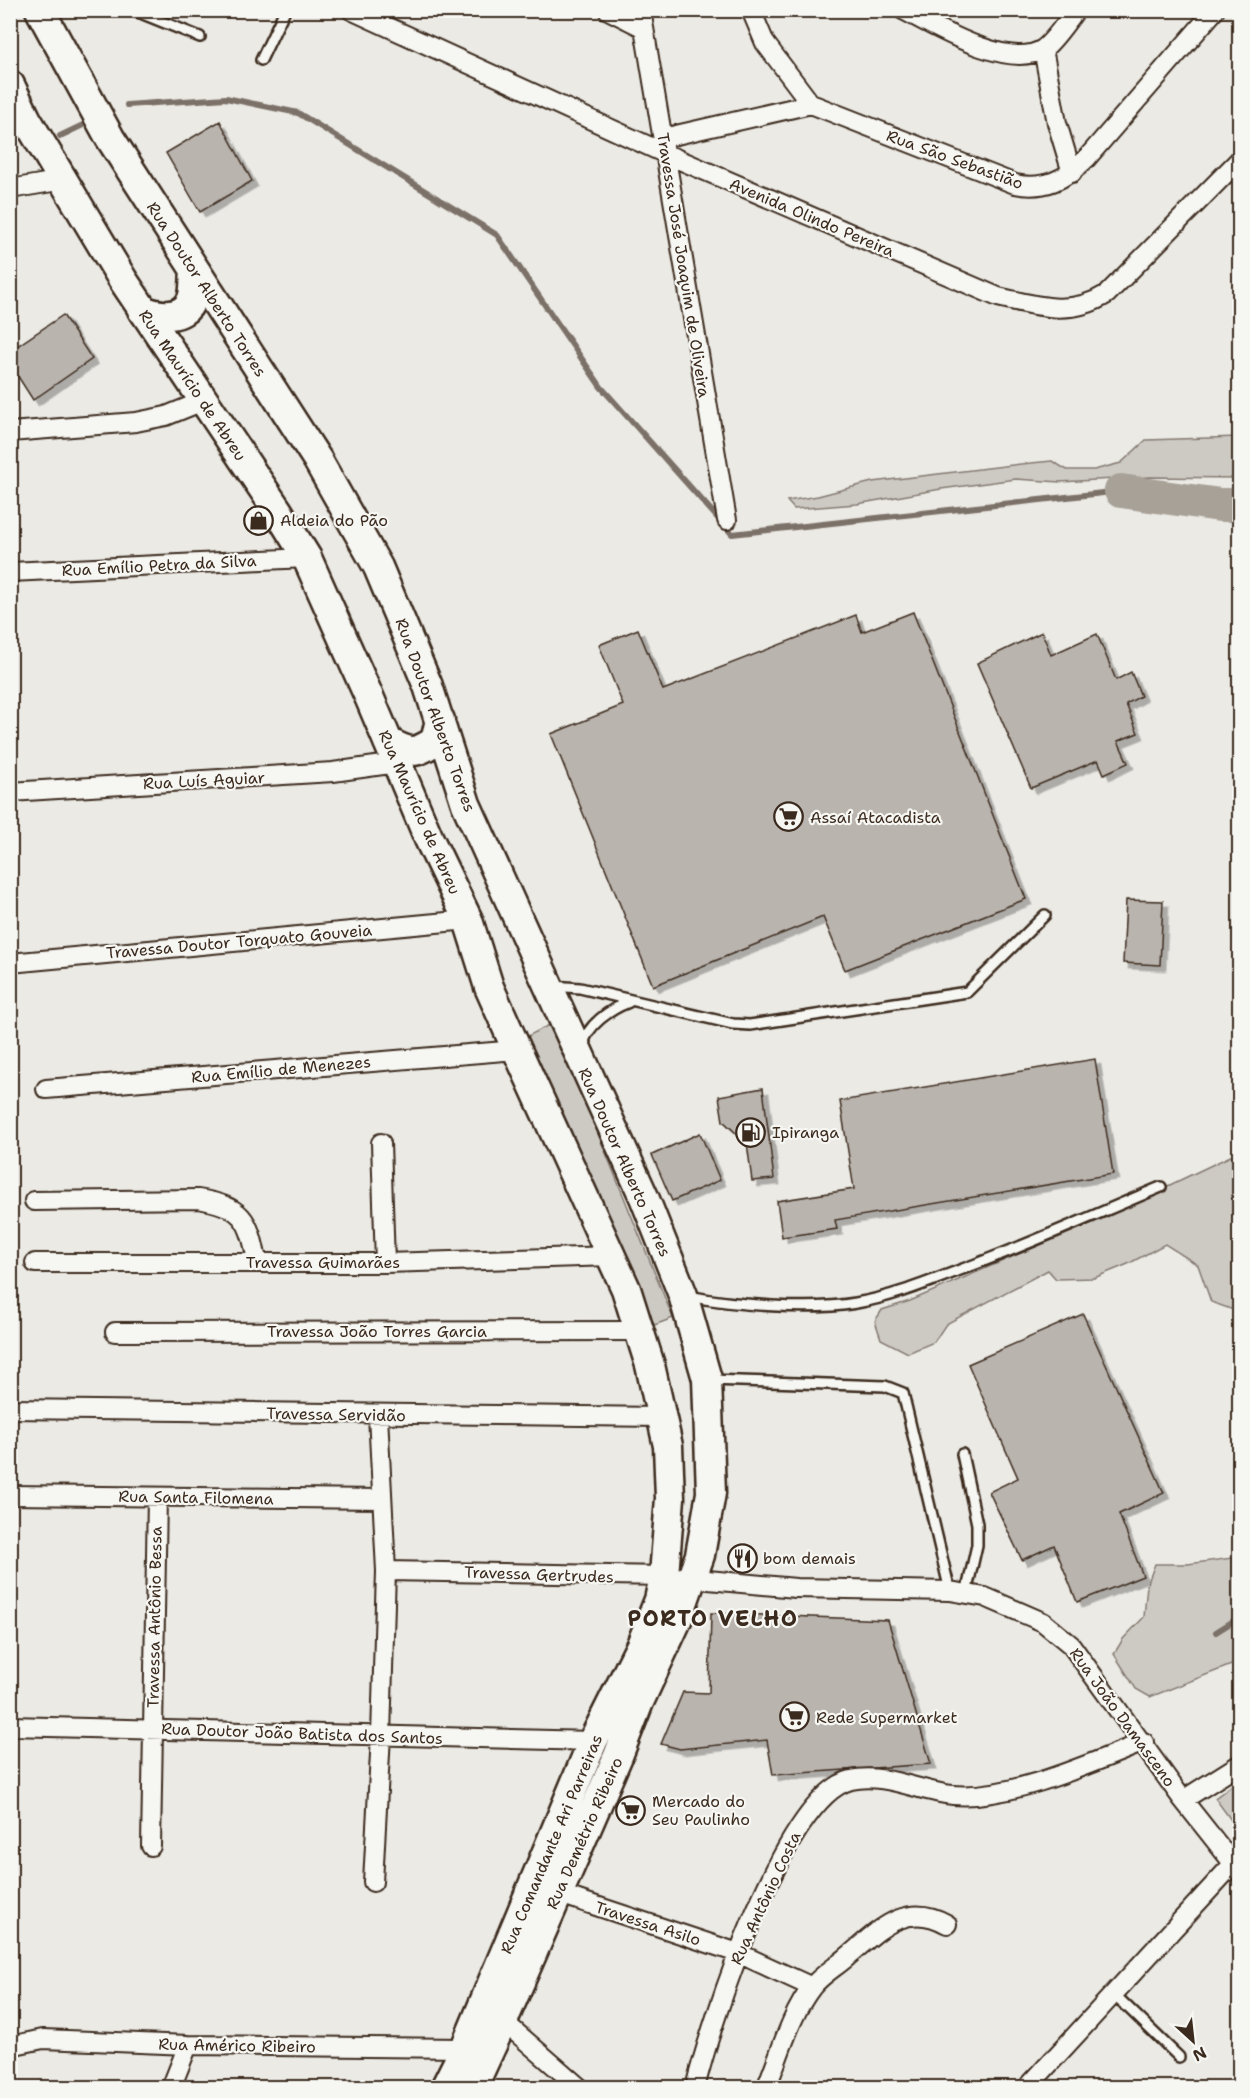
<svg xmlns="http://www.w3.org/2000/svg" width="1250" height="2098" viewBox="0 0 1250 2098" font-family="'Shantell Sans',sans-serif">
<defs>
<filter id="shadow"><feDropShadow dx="5.5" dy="5.5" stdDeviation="0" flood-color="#0004"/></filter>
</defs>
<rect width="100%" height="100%" fill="#ebeae5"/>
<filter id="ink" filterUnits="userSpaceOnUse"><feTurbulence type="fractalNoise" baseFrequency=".0167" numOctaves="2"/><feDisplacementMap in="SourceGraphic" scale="12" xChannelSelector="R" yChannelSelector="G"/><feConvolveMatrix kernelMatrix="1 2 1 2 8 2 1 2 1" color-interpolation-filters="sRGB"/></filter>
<g filter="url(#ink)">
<path fill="#cdcac4" stroke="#847a71" stroke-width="1.5" d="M1239,437v41l-89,-1 -90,5 -44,-3 -75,10 -84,15 -63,5 -7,-8 31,-5 54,-14 149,-18 31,-3 15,9h27l27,-7 25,-23z
M553,1023l120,295 -24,9 -129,-287z
M1239,1152v160l-28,-10 -13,-37 -33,-21 -37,20 -34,14 -38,1 -8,-9 -102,54 -12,18 -26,11 -27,-14 -6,-18 7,-11 28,-9 176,-76z
M1239,1557v105l-89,35 -14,-8 -22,-35 9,-15 21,-22 3,-32 8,-21h33z
M1239,1780v51l-24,-33z"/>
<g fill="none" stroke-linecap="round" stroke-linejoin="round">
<path stroke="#7c7167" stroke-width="6" d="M127,105l99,-7 72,15 199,122 104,152 131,147 389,-43
M60,136l23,-11
M1216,1632l24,-15"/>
<path stroke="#a8a198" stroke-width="34" d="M1121,491l99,14h20"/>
</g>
<path fill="#bab4ae" stroke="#3b2a1e" stroke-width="1.5" filter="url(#shadow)" d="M220,121l32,60 -52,31 -34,-59z
M63,315l29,44 -59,41 -23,-36v-13z
M913,612l113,287 -181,71 -22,-53 -170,69 -102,-252 72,-29 -24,-60 39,-16 25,61 193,-75 6,17z
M1042,632l9,23 46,-21 19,46 15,-8 10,24 -15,8 12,29 -20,8 10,22 -24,11 -6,-14 -67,28 -54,-125z
M1126,900l37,1 -3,64 -37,-2z
M1095,1059l18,115 -278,46 2,9 -55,8 -5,-36 77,-12 -14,-88z
M763,1088l11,91 -22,2 -5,-38 -24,-22 -4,-25z
M700,1133l20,47 -48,21 -20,-46z
M1083,1314l81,179 -45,21 24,62 -66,26 -23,-57 -32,15 -33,-68 29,-14 -50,-114z
M711,1613l177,7 43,144 -158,11 -6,-35 -87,9 -19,-5 22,-52 26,1z"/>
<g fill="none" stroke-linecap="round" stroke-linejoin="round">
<defs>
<path id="service" d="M133,10l67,27
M261,60l24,-50
M552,986l28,2 153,36 17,1 217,-33 78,-77
M583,1046c3,-21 28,-37 46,-44
M688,1296c45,9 123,15 168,7 36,-6 70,-20 104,-33 68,-25 134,-55 201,-83
M709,1380l176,6 18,7 47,198
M962,1454l15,70v21l-11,49
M1114,1994l65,63"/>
<path id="minor" d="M351,10l315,144 332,143c39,9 73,20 109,-3l133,-135
M608,10l36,18
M641,10l86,510
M751,10l14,33 46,61
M903,10c31,16 106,61 140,39 12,-9 23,-27 33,-39
M1043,49l14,74 15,50
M10,127l17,-7
M663,138l148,-34 204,80c29,6 50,-4 71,-25l129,-149
M10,189l54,-9
M10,432l126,-10 30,-6 37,-15
M10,572l297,-14
M10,792l323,-20 64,-9
M10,963l458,-43
M46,1089l471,-39
M381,1143l4,120
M34,1201l164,-2c44,7 51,19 59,62
M35,1263h350l227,-7
M115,1332l524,-1
M10,1409l651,8
M10,1495l371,4
M386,1571l278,5 132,12 154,3 35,6 58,25 28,23 112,155 57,72
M10,1726l583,15
M1183,1800l57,-36
M151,1846l6,-349
M373,1882l8,-147 5,-164 -8,-156
M557,1893l181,60 74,34
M503,2021l77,67
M10,2046l33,-7 145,6 277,3
M171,2088l17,-43
M695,2088c16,-65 89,-292 156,-308 33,-8 69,12 102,15 57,5 138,-32 191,-53
M766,2088c14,-33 24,-73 46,-101 9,-12 24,-20 35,-30 31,-26 58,-57 100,-33
M1027,2088l206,-224"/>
<path id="primary" d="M40,10l70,128 207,321 61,108 50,119 38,118 178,393 39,98 24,84 4,114 -11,62 -23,65 -38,82 -21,54 -115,265 -31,67
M10,85l17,35 96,160 155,231 29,47 63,141 59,140 39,81 21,67 28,63 109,239 24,76 18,81 2,52 -6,78 -5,24 -18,45 -48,96 -128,307 -20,40
M142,310c16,6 42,11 50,-11 3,-8 2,-20 3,-29
M388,742c23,11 25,13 47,-1l5,-21"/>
</defs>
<use href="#service" stroke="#3b2a1e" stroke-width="14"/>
<use href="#minor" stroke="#3b2a1e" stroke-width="22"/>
<use href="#primary" stroke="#3b2a1e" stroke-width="33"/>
<use href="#service" stroke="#f6f6f2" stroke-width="9"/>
<use href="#minor" stroke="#f6f6f2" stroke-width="18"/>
<use href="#primary" stroke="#f6f6f2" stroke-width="28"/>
</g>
</g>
<defs>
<symbol id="shop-ring" viewBox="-11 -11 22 22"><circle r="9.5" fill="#f6f6f2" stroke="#3b2a1e" stroke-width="1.5"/><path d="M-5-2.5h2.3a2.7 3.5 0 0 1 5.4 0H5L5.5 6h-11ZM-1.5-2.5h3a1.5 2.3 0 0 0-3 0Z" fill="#3b2a1e"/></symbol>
<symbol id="supermarket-ring" viewBox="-11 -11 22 22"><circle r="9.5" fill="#f6f6f2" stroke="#3b2a1e" stroke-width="1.5"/><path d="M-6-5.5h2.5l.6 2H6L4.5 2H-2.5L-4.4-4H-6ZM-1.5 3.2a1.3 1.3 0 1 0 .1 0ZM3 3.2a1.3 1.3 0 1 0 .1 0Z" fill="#3b2a1e"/></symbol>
<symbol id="fuel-ring" viewBox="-11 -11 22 22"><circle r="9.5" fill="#f6f6f2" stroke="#3b2a1e" stroke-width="1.5"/><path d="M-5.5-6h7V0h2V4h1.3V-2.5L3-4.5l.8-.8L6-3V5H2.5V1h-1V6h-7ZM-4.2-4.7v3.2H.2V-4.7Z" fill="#3b2a1e"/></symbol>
<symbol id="restaurant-ring" viewBox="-11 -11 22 22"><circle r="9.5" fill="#f6f6f2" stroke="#3b2a1e" stroke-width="1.5"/><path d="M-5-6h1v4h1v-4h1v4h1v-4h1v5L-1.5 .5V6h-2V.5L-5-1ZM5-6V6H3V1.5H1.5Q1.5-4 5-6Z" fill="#3b2a1e"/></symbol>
</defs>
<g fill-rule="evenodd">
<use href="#shop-ring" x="242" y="504" width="33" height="33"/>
<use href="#supermarket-ring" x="772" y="800" width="33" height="33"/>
<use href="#fuel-ring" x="734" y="1116" width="33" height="33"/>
<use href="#restaurant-ring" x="726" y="1542" width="33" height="33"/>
<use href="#supermarket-ring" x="778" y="1700" width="33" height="33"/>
<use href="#supermarket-ring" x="614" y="1794" width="33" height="33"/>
</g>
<g text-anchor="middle" stroke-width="4.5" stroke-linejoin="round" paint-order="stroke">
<g font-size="16" fill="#3b2a1e" stroke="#f6f6f2">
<text transform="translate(955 159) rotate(20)" y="6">Rua São Sebastião</text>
<text transform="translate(812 217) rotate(23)" y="6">Avenida Olindo Pereira</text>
<text transform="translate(684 265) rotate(81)" y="6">Travessa José Joaquim de Oliveira</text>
<text transform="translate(207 289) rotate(57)" y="6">Rua Doutor Alberto Torres</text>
<text transform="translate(193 385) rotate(56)" y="6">Rua Maurício de Abreu</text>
<text transform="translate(159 565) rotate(-3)" y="6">Rua Emílio Petra da Silva</text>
<text transform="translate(436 715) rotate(70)" y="6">Rua Doutor Alberto Torres</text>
<text transform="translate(204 780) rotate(-3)" y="6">Rua Luís Aguiar</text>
<text transform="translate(420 812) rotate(66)" y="6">Rua Maurício de Abreu</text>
<text transform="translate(239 941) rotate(-5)" y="6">Travessa Doutor Torquato Gouveia</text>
<text transform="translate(281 1069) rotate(-5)" y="6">Rua Emílio de Menezes</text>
<text transform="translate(625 1162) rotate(66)" y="6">Rua Doutor Alberto Torres</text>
<text x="323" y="1268">Travessa Guimarães</text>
<text x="377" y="1337">Travessa João Torres Garcia</text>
<text transform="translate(336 1414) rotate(1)" y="6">Travessa Servidão</text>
<text transform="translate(196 1497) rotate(1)" y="6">Rua Santa Filomena</text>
<text transform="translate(539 1574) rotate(2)" y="6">Travessa Gertrudes</text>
<text transform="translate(154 1617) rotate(-89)" y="6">Travessa Antônio Bessa</text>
<text transform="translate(1123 1717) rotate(54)" y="6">Rua João Damasceno</text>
<text transform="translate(302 1733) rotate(2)" y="6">Rua Doutor João Batista dos Santos</text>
<text transform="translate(584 1833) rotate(-66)" y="6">Rua Demétrio Ribeiro</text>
<text transform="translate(551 1844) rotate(-67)" y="6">Rua Comandante Ari Parreiras</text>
<text transform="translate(765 1898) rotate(-65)" y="6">Rua Antônio Costa</text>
<text transform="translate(648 1923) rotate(18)" y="6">Travessa Asilo</text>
<text transform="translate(237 2045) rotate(1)" y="6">Rua Américo Ribeiro</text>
</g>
<g font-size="16" fill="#3b2a1e" stroke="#f6f6f2" text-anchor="start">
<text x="280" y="526">Aldeia do Pão</text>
<text x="810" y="823">Assaí Atacadista</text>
<text x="772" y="1138">Ipiranga</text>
<text x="763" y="1564">bom demais</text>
<text x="816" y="1723">Rede Supermarket</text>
<text x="652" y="1807">Mercado do<tspan x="652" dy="18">Seu Paulinho</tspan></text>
</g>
<g font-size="22" font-weight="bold" letter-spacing="1.5" fill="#3b2a1e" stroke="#f6f6f2">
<text x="713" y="1626">PORTO VELHO</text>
</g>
</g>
<rect width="1250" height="2098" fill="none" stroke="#f6f6f2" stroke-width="36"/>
<rect x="18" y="18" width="1214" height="2062" fill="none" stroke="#3b2a1e" stroke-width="2" filter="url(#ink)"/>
<g transform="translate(1193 2041) rotate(153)" stroke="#f6f6f2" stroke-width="4.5" paint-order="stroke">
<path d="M0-4.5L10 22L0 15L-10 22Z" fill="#3b2a1e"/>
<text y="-9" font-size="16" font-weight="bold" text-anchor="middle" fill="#3b2a1e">N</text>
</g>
</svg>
